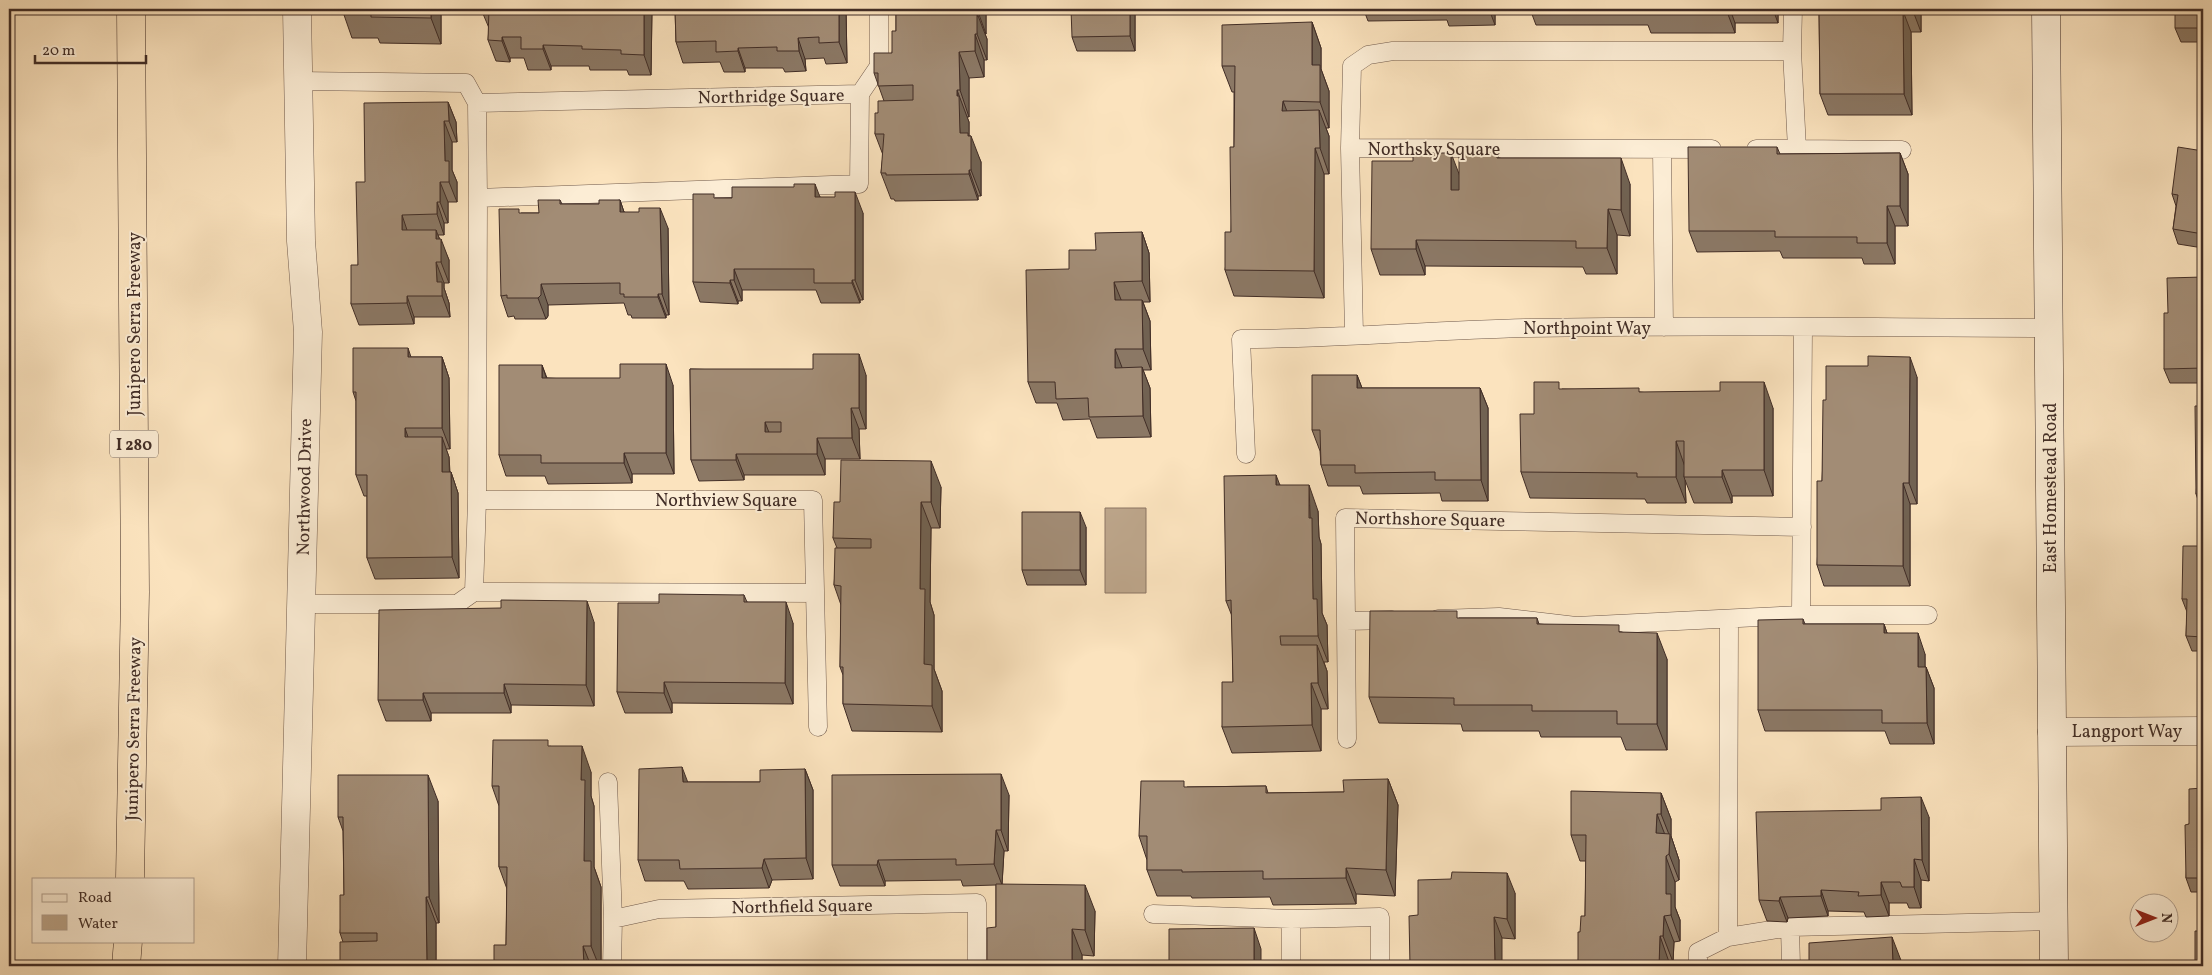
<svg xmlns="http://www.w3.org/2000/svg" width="2212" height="975" viewBox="0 0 2212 975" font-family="Vollkorn,serif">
<rect width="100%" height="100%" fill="#fbe3be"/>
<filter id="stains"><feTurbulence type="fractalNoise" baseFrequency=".004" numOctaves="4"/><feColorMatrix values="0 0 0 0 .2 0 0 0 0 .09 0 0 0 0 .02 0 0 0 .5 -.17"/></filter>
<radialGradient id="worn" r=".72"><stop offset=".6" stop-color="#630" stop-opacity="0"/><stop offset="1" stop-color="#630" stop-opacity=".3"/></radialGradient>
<path fill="#bca58a" stroke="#8b7562" d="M1105,508h41v85h-41z"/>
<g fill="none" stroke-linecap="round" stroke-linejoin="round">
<defs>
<path id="lane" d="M298,81l168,2 11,20 1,95 381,-14 1,-90 -383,9
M860,94l19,-28v-57
M1350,148l362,1
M1662,149l2,178
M1756,149h41l-5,-98 1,-42
M1797,149l105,1
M1354,334l-4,-186 2,-82 16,-11 25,-4h399
M1246,454l-5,-115c96,0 192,-9 288,-11 173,-4 346,0 520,0
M477,500h336l5,227
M474,592l3,-92 1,-302
M302,604h155l17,-12 341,1
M1801,615h127
M1438,619l61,-2 77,9 225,-11 2,-288
M1729,619l-1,318 62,-10 264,-6
M1392,620l-46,1 -1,-103 457,9
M1346,621l1,118
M608,782l5,137
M1153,914l138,5 89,-2v49
M1291,919v47
M1790,927l1,39
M612,966l1,-47 46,-10 318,-6v63
M1698,966v-14l30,-15"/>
<path id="street" d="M2052,732l151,-1
M292,966l16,-634 -7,-91 -4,-232"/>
<path id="secondary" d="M2046,9l8,957"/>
<path id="highway" d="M130,879l5,-287 -4,-583
M126,966l2,-25"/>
</defs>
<use href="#lane" stroke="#705a4c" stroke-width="19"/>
<use href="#street" stroke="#705a4c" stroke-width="29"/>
<use href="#secondary" stroke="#412d26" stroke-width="29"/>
<use href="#highway" stroke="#412d26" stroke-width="29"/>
<use href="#lane" stroke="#fcedd5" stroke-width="18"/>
<use href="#street" stroke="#fcedd5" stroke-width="28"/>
<use href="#secondary" stroke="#fcedd5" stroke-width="28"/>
<use href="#highway" stroke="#fbe3be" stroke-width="28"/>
</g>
<path fill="#8b7865" stroke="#412d26" d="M441,9v35l-61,-1 -2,-5h-26l-9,-26z
M481,9h171l-1,66h-22l-2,-5h-37l-1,-4h-38v4h-23l-4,-12h-14v4l-14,-1 -8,-21 1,-12z
M675,9h171l1,54 -21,1 -2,-6 -19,1 1,12 -21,1 -2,-4h-38v4h-21l-4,-10 -37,1 -7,-21z
M896,9h90v25h-1l2,5v21h-3v17l-15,1v39h-2l2,5v14l12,26v34h-3v4l-83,1 -1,-2h-3l-10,-26 2,-18 -8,-21 3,-21 6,-12 -10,-28 18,-20 4,-22z
M1135,9v42h-58l-5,-14z
M1324,9h171v16l-46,1 -2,-6 -79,1 -3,-8h-39z
M1530,9h248v14h-43v10h-84l-3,-8h-112z
M1819,9h102v23h-10l1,83h-84l-8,-21z
M2203,9v33h-22l-6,-14z
M1312,22l9,26v21l8,22v37h-3l3,8v38h-5v124l-90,-2 -9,-26 6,-38 3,-85v-55h-2l-10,-26z
M448,102l8,20 1,20h-5v28l5,12v20h-9v21h-4v12h-6l11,25v23h-5v5l5,15 1,14h-36v7l-55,1 -8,-21 7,-39 7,-83z
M1777,147l3,7 120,-1 8,21v52h-13v38h-31l-2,-6h-79l-3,-7 -83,1 -8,-21z
M2203,151v97l-25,-4 -5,-15 3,-23 -4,-12z
M1497,153l2,5 131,26v52l-13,-1v39h-31l-3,-7 -158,-1v9h-45l-9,-26 88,-74z
M820,197l43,16v87h-3v3h-39l-5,-13h-74v11h-4v3l-38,-2 -7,-20 22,-84z
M560,200l2,4h37l21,-4 4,12 44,16 1,87h-3v3h-34l-1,-3h-3l-4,-12 -76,2v11l-2,3h-31l-1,-3 -6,1 -7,-21 20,-83h18z
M1142,232l7,21 1,49h-7l7,19 1,49h-8l7,18 1,49 -54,1 -7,-19 -27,1 -6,-17h-21l-8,-21 41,-113 27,-19z
M2203,277v106h-33l-6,-14z
M411,357h31l7,21 1,71h-4l3,8 1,15h1l7,21 1,85 -84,1 -8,-21v-62h-3l-8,-21v-74l-3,-9z
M542,365l5,13 126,7 1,89h-42v9l-84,1 -3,-8h-39l-7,-21z
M690,369l176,6v54h-7l1,30h-35v16h-81v5l-45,1 -8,-21z
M1357,375l5,13h118l8,20v93h-46l-2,-8 -77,1 -3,-8h-32l-7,-21 -1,-14 -8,-21z
M1917,377v127h-7v82h-86l-7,-21 5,-84 4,-81z
M1562,389l78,3 133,16v88h-41v7h-38l-9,-23 1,23h-39l-2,-4 -115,-1 -9,-26 13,-58z
M2203,406v102h-2l-5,-14z
M1280,485l38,26 1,26 2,7 1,69 5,12 1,37h-4l3,9 1,38h-7v42l-89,2 -10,-26 11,-45 -1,-66 -6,-15z
M941,487l-1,41h-9l-1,74 4,13v54l8,22v41l-90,-1 -9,-27v-29l-3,-8 1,-62 -7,-20 3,-37 -4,-10 7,-36z
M1086,527v58h-59l-5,-15z
M2203,546v105h-11l-6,-15 1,-24 -5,-13z
M744,595l3,7 46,21v81l-121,-1v10h-47l-8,-21 42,-89z
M1459,618h78l2,6 83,8 45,27v91h-41l-5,-13h-80l-2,-6h-76l-2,-7 -82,-1 -10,-26z
M1803,619l2,5h79l3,9 38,21v13h1l8,21v56h-44l-5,-13h-120l-7,-21z
M594,622v84l-83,-1v8h-80v8h-45l-8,-21z
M550,746l41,26v24l3,10v61l7,20v79h-107l12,-21 1,-56 -8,-22v-61l-7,-20z
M805,769l8,21v89l-41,1 -3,8 -81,1 -4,-8h-39l-7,-21 50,-78h72z
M1388,779l10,26 -3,91 -39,-2v10l-83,1 -3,-8 -78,1 -1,-2h-34l-10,-26v-10l-8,-24 48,-49 79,-1 2,7 76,-1z
M2203,788v104h-12l-5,-14 3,-54z
M1661,793l10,26v17l8,24v20l-4,2v25l5,13v21l-6,1 -1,20h-4v4h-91l2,-34 5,-16 1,-55h-6l-9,-26z
M1009,795l-1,56h-4l-2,33 93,27 -1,45 -12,-1v11l-86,-39v-42l-33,1 -2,-6 -76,1v5h-45l-8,-21z
M438,801l1,122h-3v43h-96l3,-24 -3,-9 4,-38 -1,-64 -5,-14z
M1929,817v64l-8,-1v28h-12l-2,-5h-18v13l-23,1 -2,-5 -36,-1v5l-40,2 -1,4 -20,-1 -8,-21z
M1515,893v46l-13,-1 -84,-23z"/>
<path fill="#716252" stroke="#412d26" d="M431,9h10v35l-10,-26z
M644,9h8l-1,66 -7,-20z
M839,9h7l1,54 -8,-21z
M974,9l3,8v-4l10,26v21l-10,-26 -3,-21z
M977,9h9v25z
M1130,9h5v42l-5,-15z
M1489,9h6v16z
M1726,9h4l5,14v10z
M1773,9h5v14z
M1913,9h8v23l-8,-21z
M1903,11l8,21 1,83 -8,-21z
M1312,22l9,26v21l8,22v37l-9,-26 -8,-37z
M975,34l9,26v17l-9,-26z
M502,37l8,21v4l-8,-21z
M798,38l7,21 1,12 -7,-20z
M543,45l8,21v4l-8,-21z
M738,48l7,20v4l-7,-21z
M959,52l10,26v39l-9,-27z
M957,90l12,32v14h2l10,26v34l-10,-26 -11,-37z
M1283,101l10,26 -11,-16z
M448,102l8,20 1,20 -8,-21z
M1319,110l10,26v38l-9,-26z
M444,121l8,21v28l5,12v20l-8,-20 -4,-21z
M1315,148l9,26v124l-10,-27z
M1451,153l10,26v37l-10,-26z
M1900,153l8,21v52l-8,-20z
M1621,158l9,26v52l-9,-26z
M969,170l9,26v4l-9,-26z
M440,182l8,20v21l-8,-21z
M815,184l8,21 -8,-8z
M855,192l8,21v87l-8,-20z
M620,200l7,21 -7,-9z
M437,202l7,21v12l-7,-21z
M1887,206l8,20v38l-8,-21z
M660,208l8,20 1,87 -7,-21z
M1608,209l9,26v39l-10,-26z
M402,215l7,21 -7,-6z
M436,230l5,13v-4l8,21v23l-8,-21 -5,-23z
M1142,232l7,21 1,49 -8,-21z
M1416,240l9,26v9l-9,-26z
M436,262l8,21v5l5,15 1,14 -13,-35z
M734,269l8,21v11l-8,-21z
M730,280l8,21v3l-8,-21z
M852,280l8,20v3l-8,-20z
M1114,282l8,20 -7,-2z
M541,284l7,21v11l-2,3 -8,-21z
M658,294l8,21v3l-8,-21z
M407,296l7,21v7l-7,-21z
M1142,300l8,21 1,49 -8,-21z
M408,348l7,21 -7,-12z
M1115,349l8,21 -8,-2z
M859,354l7,21v54l-7,-21z
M442,357l7,21 1,71 -8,-21z
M1910,357l7,20v127l-8,-21z
M666,364l7,21 1,89 -8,-21z
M542,365l7,21 -7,-8z
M1142,367l8,21 1,49 -8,-21z
M1357,375l8,21 -8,-8z
M1764,382l9,26v88l-9,-26z
M1480,388l8,20v93l-7,-21z
M851,408l8,21 1,30 -8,-21z
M765,422l8,21 -8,-11z
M405,428l7,21 -7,-12z
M442,437l7,20 1,36 -8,-21z
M817,438l8,21v16l-8,-21z
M1676,441l9,26 -1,10 1,3 1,23 -10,-26z
M624,453l8,21v9l-8,-20z
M736,454l8,21v5l-8,-20z
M931,461l10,26 -1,41 -9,-26z
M1722,470l10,26v7l-10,-26z
M451,472l7,21 1,85 -7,-21z
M1276,475l10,26 -10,-16z
M1903,483l7,21v82l-7,-20z
M1309,485l9,26 1,26 2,7 1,69 5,12 1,37 -10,-26 -5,-37z
M921,502l10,26 -1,74 4,13v54l8,22v41l-10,-26 -8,-42 -4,-75z
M1080,512l6,15v58l-6,-15z
M587,601l7,21v84l-8,-21z
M786,602l7,21v81l-8,-21z
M1884,624l7,21 -7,-12z
M1657,633l10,26v91l-10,-26z
M1918,633l7,21v34l-7,-21z
M1317,645l10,26 1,38 -10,-26z
M1926,667l8,21v56l-7,-21z
M664,682l8,21v10l-8,-20z
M1311,683l10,26v42l-9,-26z
M504,684l7,21v8l-7,-20z
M423,693l8,20v8l-8,-21z
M582,746l9,26v24l3,10v61l7,20v79h-2l-8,-20 -7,-85 -3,-81z
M682,767l8,21 -7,-6z
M805,769l8,21v89l-7,-21z
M1001,774l8,21 -1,56 -7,-21z
M428,775l10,26 1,122 -10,-26z
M1388,779l10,26 -3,91 -9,-26z
M1661,793l10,26v17l8,24v20l-10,-26 1,-17 -9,-23z
M1921,797l8,20v64l-7,-21z
M1657,814l10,26 -1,17 9,25v25l5,13v21l-9,-26 -5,-21 -10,-61z
M996,830l8,21 -2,34 -8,-21z
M764,859l8,21 -3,8 -7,-20z
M1914,859l7,21v28l-7,-21z
M878,860l7,21v5l-8,-21z
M1346,868l10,26v10l-10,-26z
M1507,873l8,20v46l-8,-20z
M1881,882l8,21v13l-8,-21z
M1085,885l10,26 -1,45 -9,-26z
M1821,890l7,21v5l-7,-20z
M426,897l10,26v43h-9z
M1780,897l8,21 -1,4 -8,-21z
M1664,916l10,26 -1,20 -10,-26z
M1494,917l8,21v28h-7z
M1254,928l7,21v17h-7z
M1072,929l10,26v11h-10z
M1660,936l9,26v4h-10z
M1892,937l10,26v3h-9z
M583,946l8,20h-7z"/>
<path fill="#a28c75" stroke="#412d26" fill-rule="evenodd" d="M343,9h88v9l-60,-1v-5h-28z
M489,9h155v46l-23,-1v-4l-39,-1v-3l-39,-1v4h-22v-12h-19v4l-14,-1z
M675,9h164v33l-20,1v-6l-21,1 1,13h-22v-4l-39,1v3l-22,1v-11l-40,1z
M896,9h78v4h3v21h-2v17l-16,1 1,38h-3v6h2l1,37h8v3h3v34h-2v4l-83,1v-2h-5l3,-39h-9v-21h3v-12l35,-1v-15l-35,1v-13h-4v-20h18v-22h4z
M1071,9h59v27l-58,1z
M1819,9h94v2h-10l1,83h-84z
M2175,9h28v19h-28z
M1312,22v43h8v37l-37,-1 -1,10 37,-1 1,38h-5l-1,123 -89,-1v-38h6l-1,-85h4l1,-81h-13v-41z
M448,102l1,19h-5l1,40h4v21h-9v20h-3v12l-35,1v15h34v9h5v23h-5l1,20h5v14h-35v7l-56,1v-39h7l-2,-83h9l-1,-79z
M1688,147h89v7l123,-1v53h-13v37h-30v-6h-82v-6h-86z
M2178,147l25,4v83l-30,-5 5,-34 -6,-1z
M1413,153h38v37h8v-37h38v5h124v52l-13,-1 -1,39h-31v-7l-160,-1v9h-45l1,-88h41z
M794,184h21v13h20v-5h20v88h-3v3h-38v-14h-80v11h-4v3l-37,-1v-88h21v4h18v-11h62z
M538,200h22v4h39v-4h21v12h19v-4h21l2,86h-4v3h-34v-3h-4v-11l-79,1v11l-3,3h-31v-3l-6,1 -2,-87h20v4h20z
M1142,232v49l-28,1 1,18h27l1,49h-28v19l27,-1 1,49 -54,1 -1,-19 -32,1 -1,-17h-27l-2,-112 43,-1v-19h27l-1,-17z
M2203,277v91l-39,1v-56h4l-1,-35z
M353,348h55v9h34v71h-37v9h37v35h9l1,85 -85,1v-83h-11v-83h-3z
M813,354h46v54h-8l1,30h-35v16h-81v6h-45l-1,-91h123zM765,422h16v10h-16z
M1868,356l42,1 -1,126h-6v83l-86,-1v-84h5l1,-81h3v-34h42z
M620,364h46v89h-42v10h-83v-8h-42v-90h43v13h78z
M1312,375h45v13h123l1,92h-46v-8l-80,1v-8h-34l-1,-35h-8z
M1534,382h25v7l80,-1v4l81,-1v-9h44v88h-42v7h-38v-36h-8v36h-39v-4l-116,-1 -1,-58h14z
M2195,406h8v88h-7z
M841,460l90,1v41h-10l-1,87h5l-1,75 8,1v41l-89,-2v-37h-3l1,-81 -7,-1 1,-37h36v-9l-38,-1 1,-36h6z
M1276,475v10h33v33h3l1,81h4l1,37h-38l1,9h36l1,38h-7l1,42 -90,2v-45h11l-2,-82 -5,1 -2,-125z
M1022,512h58v58h-58z
M2183,546h20v91l-17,-1 1,-37h-5z
M659,594l85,1v7h42l-1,81 -121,-1v11l-47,-1 1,-89h41z
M501,600l86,1 -1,84 -82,-1v9h-81v7h-45l1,-90 122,-2z
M1370,611h87v7h80v6l82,1v7l38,1v91h-40v-13h-85v-6h-78v-7l-85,-1z
M1803,619v5h81v9h34v34h8l1,56h-45v-13h-124v-90z
M493,740h55v6h34l-1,34h4l-1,81h7v85h-8l1,20h-90v-21h12l1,-78h-8v-81h-7z
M682,767l1,15h77v-12l45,-1 1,89 -42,1 -2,9 -82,1 -1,-9h-41l1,-91z
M1001,774v56h-5l-2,34 -38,1v-6l-78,1 -1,5h-45v-90z
M338,775h90l1,122h-3l1,69h-87v-24l37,-1v-8h-37v-38h4l-1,-78h-5z
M1388,779l-2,91 -40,-2v10l-83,1v-8l-81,1v-2h-35v-34h-8l2,-55h43v6l82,-1v7l78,-1 -1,-12z
M2203,788v90h-17l-1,-53 4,-1v-35z
M1571,791l90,2v21h-4l-1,19 14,1 -1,20 -3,2v38h5v21l-7,1 -1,20h-3l-1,30h-81v-34h2l1,-16h4l1,-81h-15z
M1921,797l1,63 -8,-1v28h-12l-2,-5h-19v13l-23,1 1,-4 -38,-2v6l-41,1 -1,4 -20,-1 -3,-88 125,-2v-12z
M1452,872l55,1v46l-13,-2 1,49h-85l-1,-50 9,-1v-35l33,-1z
M996,884l89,1v45l-13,-1v37h-85v-38l9,-1z
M1254,928v38h-85v-37z
M2195,931h8v35h-8z
M1892,937l1,29h-80l-1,-1h-3v-22z"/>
<g text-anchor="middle" stroke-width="4" stroke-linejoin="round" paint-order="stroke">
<rect fill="#fcedd5" stroke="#79675a" stroke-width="1" x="110" y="430.5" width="48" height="27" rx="4"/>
<g font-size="16" font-weight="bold" fill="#412d26">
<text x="134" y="450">I 280</text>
</g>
<g font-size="18" fill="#412d26" stroke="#fcedd5">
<text transform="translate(771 96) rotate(-1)" y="6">Northridge Square</text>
<text x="1434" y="155">Northsky Square</text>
<text transform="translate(134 324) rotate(-90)" y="6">Junipero Serra Freeway</text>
<text x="1587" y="334">Northpoint Way</text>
<text transform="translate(304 487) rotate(-89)" y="6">Northwood Drive</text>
<text transform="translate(2050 488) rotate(-90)" y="6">East Homestead Road</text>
<text x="726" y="506">Northview Square</text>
<text transform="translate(1430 519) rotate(1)" y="6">Northshore Square</text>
<text transform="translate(133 729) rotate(-89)" y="6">Junipero Serra Freeway</text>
<text x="2127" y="737">Langport Way</text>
<text transform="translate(802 906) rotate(-1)" y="6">Northfield Square</text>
</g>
</g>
<rect width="2212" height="975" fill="none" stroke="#fbe3be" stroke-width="30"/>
<rect x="10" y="10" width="2192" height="955" fill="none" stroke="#412d26" stroke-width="2.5"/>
<rect x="15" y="15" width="2182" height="945" fill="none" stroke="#412d26"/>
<rect x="32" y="878" width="162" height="65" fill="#fcedd5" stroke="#b1a08f"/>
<rect x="42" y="894" width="25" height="8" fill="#fcedd5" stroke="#b1a08f"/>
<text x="78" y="902" font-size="15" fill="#412d26">Road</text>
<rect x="42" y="915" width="25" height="15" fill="#bca58a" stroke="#b1a08f"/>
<text x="78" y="928" font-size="15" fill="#412d26">Water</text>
<g transform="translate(2154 918) rotate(90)"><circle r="24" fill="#fcedd5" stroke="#b1a08f"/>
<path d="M0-4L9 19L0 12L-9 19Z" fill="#8f2418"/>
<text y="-8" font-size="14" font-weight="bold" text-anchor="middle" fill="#412d26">N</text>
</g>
<path d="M35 55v8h111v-8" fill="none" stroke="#412d26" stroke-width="2.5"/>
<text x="42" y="55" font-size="15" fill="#412d26" stroke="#fcedd5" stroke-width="4" paint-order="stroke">20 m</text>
<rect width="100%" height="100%" filter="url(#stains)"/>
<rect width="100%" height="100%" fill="url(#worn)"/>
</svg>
